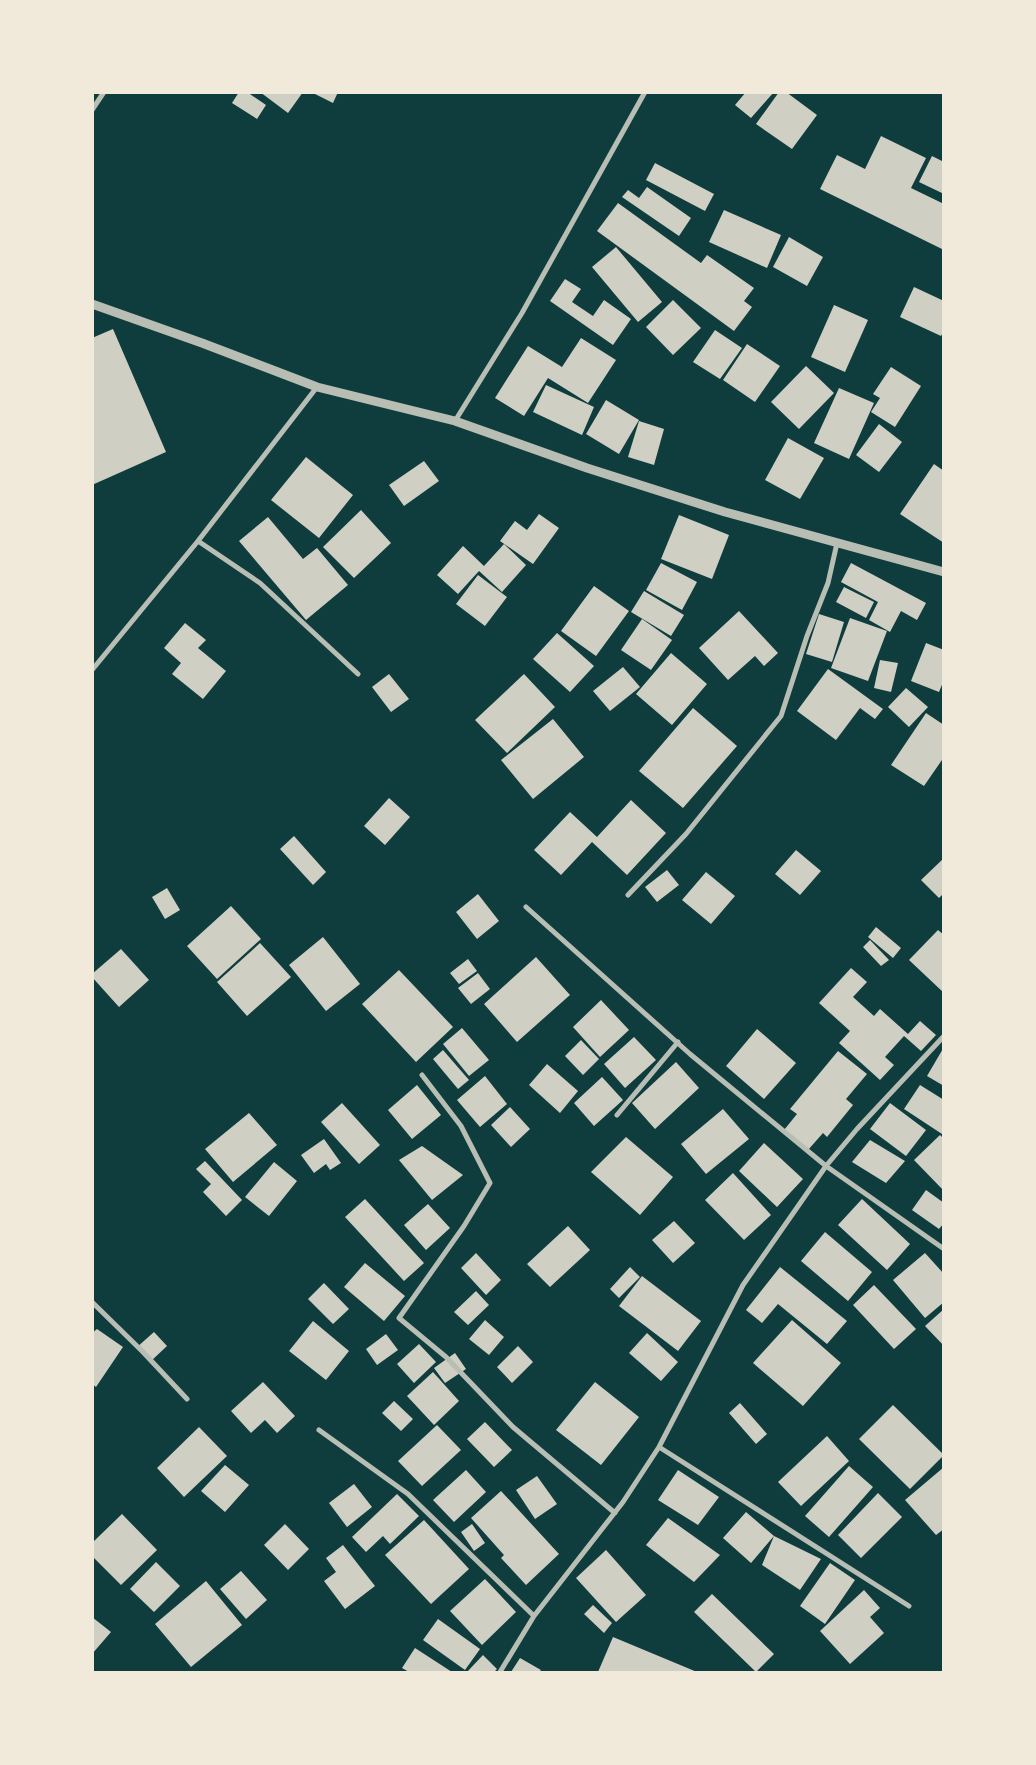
<svg xmlns="http://www.w3.org/2000/svg" width="1036" height="1765" viewBox="0 0 1036 1765" font-family="'Sofia Sans Condensed',sans-serif">
<rect width="100%" height="100%" fill="#0f3d3e"/>
<path fill="#cfcfc3" d="M239,92h8l19,13 -9,14 -25,-16z
M260,92h43l-15,21z
M311,92h27l-5,11z
M746,92h28l-23,26 -16,-13z
M779,92h7l31,23 -25,34 -36,-25z
M881,136l45,22 -15,30 33,16v46l-124,-61 17,-34 28,14z
M932,156l12,6v32l-25,-12z
M655,163l59,31 -9,17 -59,-31z
M647,187l44,31 -12,18 -57,-39 6,-7 11,8z
M618,203l83,60 6,-8 47,33 -10,13 8,6 -18,24 -137,-100z
M724,210l57,25 -14,33 -58,-26z
M789,237l34,20 -16,29 -34,-19z
M616,247l46,55 -24,20 -46,-55z
M565,279l16,10 -9,13 21,14 11,-16 27,19 -18,26 -63,-44z
M914,287l30,14v29l-3,6 -41,-19z
M673,300l28,28 -28,27 -27,-28z
M834,305l34,15 -23,52 -34,-15z
M113,329l53,123 -74,33v-147z
M715,330l27,18 -22,31 -27,-17z
M581,338l35,22 -28,43 -40,-25 -24,38 -29,-18 33,-52 34,21z
M747,344l33,22 -25,36 -32,-22z
M806,366l28,27 -35,36 -28,-27z
M891,367l30,19 -26,41 -24,-15 9,-14 -7,-4z
M546,385l48,22 -12,28 -49,-23z
M839,388l35,15 -25,56 -35,-16z
M606,400l33,20 -20,34 -33,-20z
M639,421l25,8 -10,36 -26,-8z
M879,424l23,18 -23,30 -23,-17z
M788,438l36,20 -24,41 -35,-19z
M306,457l47,38 -34,43 -48,-38z
M424,461l15,20 -35,25 -15,-21z
M934,464l10,7v72l-44,-29z
M361,510l30,33 -37,35 -31,-31z
M539,514l20,14 -26,36 -33,-23 15,-20 12,9z
M679,515l50,20 -17,44 -51,-20z
M268,517l35,42 14,-11 31,37 -42,35 -67,-79z
M504,544l22,21 -24,27 -23,-21 -21,23 -21,-19 26,-29 21,20z
M661,563l36,19 -15,28 -36,-20z
M851,563l75,40 -9,17 -16,-9 -11,21 -21,-12 9,-18 -37,-20z
M478,575l29,22 -22,29 -29,-22z
M594,586l35,25 -33,45 -35,-25z
M844,587l30,15 -8,16 -30,-16z
M644,591l40,24 -13,21 -40,-24z
M739,611l39,42 -14,13 -9,-10 -27,24 -29,-32z
M819,614l25,8 -12,40 -26,-8z
M850,618l37,13 -19,50 -37,-13z
M642,619l30,21 -21,30 -30,-20z
M185,623l21,17 -8,8 28,23 -23,28 -31,-25 9,-11 -17,-15z
M557,633l37,33 -24,26 -37,-33z
M926,643l18,7v30l-5,12 -28,-11z
M671,653l36,31 -35,41 -36,-31z
M880,660l18,3 -7,29 -17,-4z
M623,667l17,20 -30,24 -17,-20z
M828,669l55,40 -8,10 -15,-11 -24,32 -39,-29z
M389,674l20,25 -18,13 -19,-25z
M524,674l31,33 -48,46 -32,-33z
M906,688l22,19 -19,20 -21,-20z
M693,708l44,38 -54,62 -44,-37z
M926,713l18,12v32l-20,29 -33,-21z
M553,719l31,38 -51,42 -32,-39z
M389,798l21,19 -25,28 -21,-19z
M631,800l35,33 -39,42 -35,-33 -31,33 -27,-25 36,-38 27,25z
M294,836l32,36 -13,13 -33,-36z
M796,850l25,21 -21,24 -25,-21z
M944,858v35l-5,5 -18,-18z
M667,870l12,15 -22,17 -12,-15z
M706,872l29,24 -24,28 -29,-24z
M167,888l13,22 -15,9 -13,-22z
M478,894l21,27 -22,18 -21,-27z
M231,906l30,33 -44,40 -30,-33z
M876,927l25,21 -8,10 -25,-21z
M938,930l6,5v58l-35,-33z
M323,937l37,47 -34,27 -37,-46z
M870,940l19,20 -8,6 -18,-19z
M260,943l31,34 -44,39 -30,-34z
M121,949l28,31 -30,27 -27,-30v-3z
M536,957l34,38 -53,47 -33,-38z
M468,959l9,12 -18,13 -9,-11z
M851,968l16,14 -14,15 21,19 6,-7 28,25 12,-13 16,14 -15,16 -17,-15 -19,21 9,8 -14,15 -41,-37 11,-12 -31,-28z
M399,970l54,57 -37,35 -54,-58z
M478,973l12,16 -19,15 -13,-16z
M601,1000l28,30 -29,27 -27,-30z
M462,1028l27,32 -20,16 -26,-32z
M757,1029l39,34 -32,36 -38,-33z
M634,1037l22,23 -31,28 -21,-24z
M581,1040l18,19 -16,16 -18,-19z
M944,1047v39l-17,-10z
M443,1050l26,30 -11,9 -25,-30z
M838,1051l29,23 -21,25 7,6 -26,32 -4,-4 -15,17 -24,-20 13,-16 -7,-5z
M676,1062l23,26 -44,41 -23,-26z
M547,1064l31,27 -18,22 -31,-28z
M485,1076l22,28 -27,23 -23,-27z
M602,1077l21,23 -29,26 -20,-23z
M417,1085l24,30 -29,24 -24,-29z
M920,1085l24,15v32l-2,2 -38,-25z
M342,1103l38,42 -21,19 -38,-42z
M890,1103l36,27 -20,26 -36,-27z
M510,1107l20,22 -19,18 -20,-22z
M723,1109l26,30 -43,35 -25,-30z
M249,1113l28,32 -44,37 -28,-33z
M940,1135l4,4v52l-30,-31z
M626,1137l47,40 -33,38 -49,-43z
M324,1139l17,24 -11,7 -4,-6 -12,9 -13,-18z
M870,1140l35,21 -19,22 -34,-21z
M764,1143l39,36 -26,28 -38,-36z
M422,1146l41,29 -31,25 -33,-40z
M205,1161l37,39 -16,16 -23,-24 8,-8 -15,-15z
M274,1162l23,19 -28,35 -24,-19z
M733,1173l38,42 -27,25 -39,-40z
M926,1190l18,13v20l-5,6 -27,-19z
M365,1199l59,64 -20,18 -59,-64z
M862,1199l48,45 -23,26 -49,-45z
M428,1204l22,24 -24,22 -22,-25z
M674,1221l21,22 -22,20 -21,-23z
M568,1226l22,24 -40,37 -23,-23z
M825,1232l47,40 -24,29 -47,-40z
M476,1253l25,27 -15,15 -25,-27z
M925,1253l19,21v28l-19,16 -32,-38z
M365,1263l40,33 -21,25 -40,-34z
M630,1267l10,10 -21,21 -9,-9z
M780,1267l67,54 -20,23 -49,-40 -16,19 -16,-13z
M642,1276l59,45 -23,30 -59,-45z
M324,1283l25,26 -16,15 -25,-25z
M874,1285l42,44 -22,20 -41,-44z
M476,1291l13,14 -21,20 -14,-13z
M944,1309v37l-19,-20z
M485,1320l19,17 -15,18 -20,-16z
M792,1320l49,43 -38,43 -50,-43z
M313,1321l36,30 -23,29 -37,-29z
M97,1329l26,18 -27,40 -4,-3v-51z
M154,1332l13,14 -17,16 -14,-14z
M647,1333l31,29 -17,19 -32,-28z
M386,1334l12,16 -21,15 -11,-16z
M419,1344l17,18 -22,21 -17,-19z
M518,1346l15,16 -21,21 -15,-16z
M455,1353l11,16 -21,14 -11,-15z
M433,1372l26,29 -25,24 -27,-29z
M263,1382l32,34 -18,17 -12,-13 -14,13 -20,-22z
M595,1382l44,35 -38,48 -45,-35z
M394,1401l19,18 -12,12 -19,-18z
M740,1403l27,31 -11,10 -27,-31z
M893,1405l51,50 -34,34 -51,-50z
M485,1422l27,28 -18,17 -27,-28z
M437,1425l24,25 -39,36 -24,-25z
M199,1427l28,29 -43,41 -27,-29z
M827,1436l22,25 -48,45 -23,-24z
M225,1465l24,20 -24,27 -24,-21z
M849,1466l24,21 -44,50 -24,-21z
M944,1467v62l-8,6 -31,-35z
M466,1470l20,22 -32,30 -21,-22z
M678,1470l41,27 -21,28 -40,-25z
M537,1476l20,28 -22,15 -19,-29z
M354,1484l18,23 -25,20 -18,-24z
M501,1491l58,63 -33,31 -25,-27 3,-3 -33,-37z
M878,1493l24,24 -41,41 -23,-23z
M397,1494l22,22 -29,28 -7,-8 -17,16 -14,-15z
M746,1512l28,24 47,23 -21,31 -38,-25 12,-29 -23,27 -28,-25z
M122,1514l35,36 -36,35 -29,-29v-13z
M668,1518l52,37 -26,27 -48,-37z
M424,1520l45,49 -38,35 -46,-49z
M285,1524l24,25 -21,21 -24,-25z
M472,1524l13,19 -11,8 -13,-19z
M343,1545l32,41 -30,23 -21,-28 12,-9 -10,-14z
M606,1550l40,45 -30,27 -40,-44z
M156,1562l24,24 -26,26 -24,-23z
M830,1563l25,17 -30,44 -25,-18z
M241,1571l26,29 -21,19 -26,-30z
M485,1579l31,33 -34,33 -32,-34z
M206,1581l36,44 -51,42 -36,-43z
M864,1590l16,18 -10,9 14,16 -34,31 -30,-33z
M712,1594l62,60 -18,18 -62,-60z
M593,1605l19,18 -8,10 -20,-19z
M92,1617l19,15 -19,22z
M438,1619l42,30 -15,21 -42,-30z
M613,1637l84,35h-99z
M415,1648l37,24h-43l-7,-4z
M483,1655l14,14 -3,3h-27z
M520,1658l21,12 -2,2h-28z"/>
<g fill="none" stroke-linecap="round" stroke-linejoin="round">
<path stroke="#b8beb3" stroke-width="5" d="M92,110l12,-18
M455,421l67,-108 123,-221
M198,541l62,42 98,91
M92,670l106,-129 119,-154
M628,895l58,-61 95,-118 26,-80 21,-53 9,-40
M526,907l164,147 136,112 31,-37 87,-93
M422,1075l39,51 29,57 -26,43 -65,92 47,39 67,70 102,86
M617,1115l61,-73
M92,1302l51,50 44,47
M319,1430l89,64 126,122
M659,1447l250,159
M500,1672l34,-56 89,-114 36,-55 84,-162 83,-119 118,83"/>
<path stroke="#b8beb3" stroke-width="9" d="M92,304l110,39 115,44 138,34 132,47 138,44 219,60"/>
</g>
<rect width="1036" height="1765" fill="none" stroke="#f1e9da" stroke-width="188"/>
</svg>
